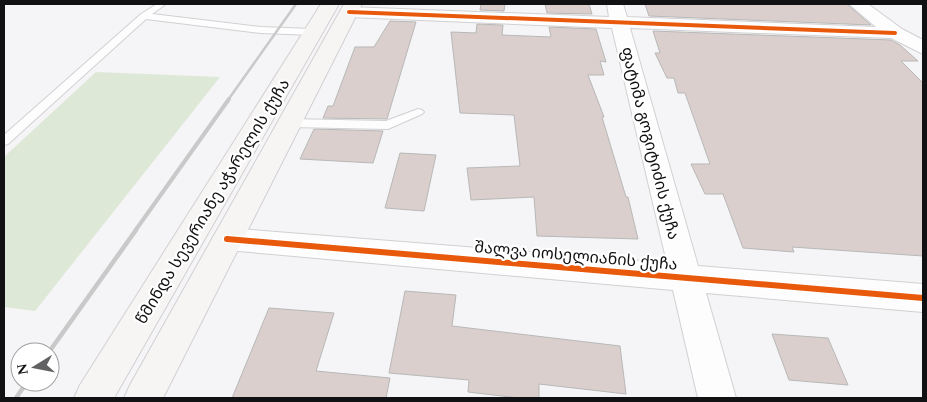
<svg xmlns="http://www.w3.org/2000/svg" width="927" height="402" viewBox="0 0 927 402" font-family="Spectral,'Noto Sans Georgian',serif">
<rect width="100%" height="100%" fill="#f5f4f6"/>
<path fill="#dee8d6" d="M96,72l124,5 -185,234 -31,-4v-150z"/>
<path fill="#dacfcc" stroke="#b8b8b8" d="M481,4h24l-1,7 -24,-1z
M545,4h44l3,10 -45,-1z
M645,4h202l24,21 -222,-9z
M390,21l26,1 -29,97 -64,-1 5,-12h5l22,-59h19z
M477,24l26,1 -1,10 49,2 -2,-10 47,2 10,33 -6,-1 4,14h-16l16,42h-2l24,80h2l10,42 -101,-3 -3,-39 -63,3 -4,-32 53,-2 -6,-51 -54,-2 -9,-81 25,1z
M653,31l238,9 9,5 18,16h-17l22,22v173l-131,-9 2,5 -51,-4 -20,-54h-18l-14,-30h19l-25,-71h-7l-4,-15h-7l-12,-25h5z
M314,129l69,2 -10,32 -73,-4z
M400,153l36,2 -12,56 -39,-3z
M405,291l51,4 -4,31 168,20 6,48 -87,-10v14h-20l-51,-6 1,-12 -80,-7z
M269,308l65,5 -18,58 74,7 -4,20h-154z
M772,334l56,4 20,47 -59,-5z"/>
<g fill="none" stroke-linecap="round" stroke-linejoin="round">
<defs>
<path id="lane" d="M157,4h9l-14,10 109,13 52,2 5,3 -5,3 -52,-2 -115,-14 -138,125 -4,1v-10l137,-121z
M418,109l4,1 2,2 -2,2 -34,15 -99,-2 -6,-4 6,-4 97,2z"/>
<path id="street" d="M607,4h16l4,13 249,10 -27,-23h19l34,25 21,11v14l-32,-16 -261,-10 68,238 225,18v28l-217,-19 30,105h-38l-25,-108 -446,-40 -10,-3 -5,-8 5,-8 10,-3 440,35 -55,-235 -263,-11 -6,-1 -3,-4 3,-4 6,-1 260,10z"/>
<path id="secondary" d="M321,4h18l-225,394h-40l6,-13z
M344,4h18l-199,394h-39l6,-13z"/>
</defs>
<use href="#lane" stroke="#d1d0d2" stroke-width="2"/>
<use href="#street" stroke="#d1d0d2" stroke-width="2"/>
<use href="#secondary" stroke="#d1d0d2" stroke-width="2"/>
<use href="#lane" fill="#fefdfe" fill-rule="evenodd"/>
<use href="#street" fill="#fefdfe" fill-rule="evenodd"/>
<use href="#secondary" fill="#f7f4f4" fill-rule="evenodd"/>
<path stroke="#c9c9ca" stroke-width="2.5" d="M228,100l68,-96"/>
<path stroke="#c9c9ca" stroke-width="4" d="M135,231l94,-132"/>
<path stroke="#c9c9ca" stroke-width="4.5" d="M49,352l87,-122
M16,398l11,-16"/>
<defs>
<path id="cycleway-far1" d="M349,12l546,21"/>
<path id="cycleway" d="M227,239l696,59"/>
</defs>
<use href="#cycleway-far1" stroke="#fff" stroke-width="6"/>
<use href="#cycleway" stroke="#fff" stroke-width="9"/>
<use href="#cycleway-far1" stroke="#e8590c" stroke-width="4"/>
<use href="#cycleway" stroke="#e8590c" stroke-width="6"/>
</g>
<g text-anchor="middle" stroke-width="4.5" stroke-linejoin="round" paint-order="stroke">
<g font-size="16" fill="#111012" stroke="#fff">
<text transform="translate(651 143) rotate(76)" y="6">ფატიმა გოგიტიძის ქუჩა</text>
<text transform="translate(212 201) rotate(-59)" y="6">წმინდა სევერიანე აჭარელის ქუჩა</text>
<text transform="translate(576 255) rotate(5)" y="6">შალვა იოსელიანის ქუჩა</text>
</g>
</g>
<rect width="927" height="402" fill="none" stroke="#111012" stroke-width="10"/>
<g transform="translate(35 367) rotate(260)"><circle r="24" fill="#ffffff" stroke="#a09fa0"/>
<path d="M0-4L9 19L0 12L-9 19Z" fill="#616062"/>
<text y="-8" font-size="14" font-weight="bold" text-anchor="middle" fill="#111012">N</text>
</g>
</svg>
